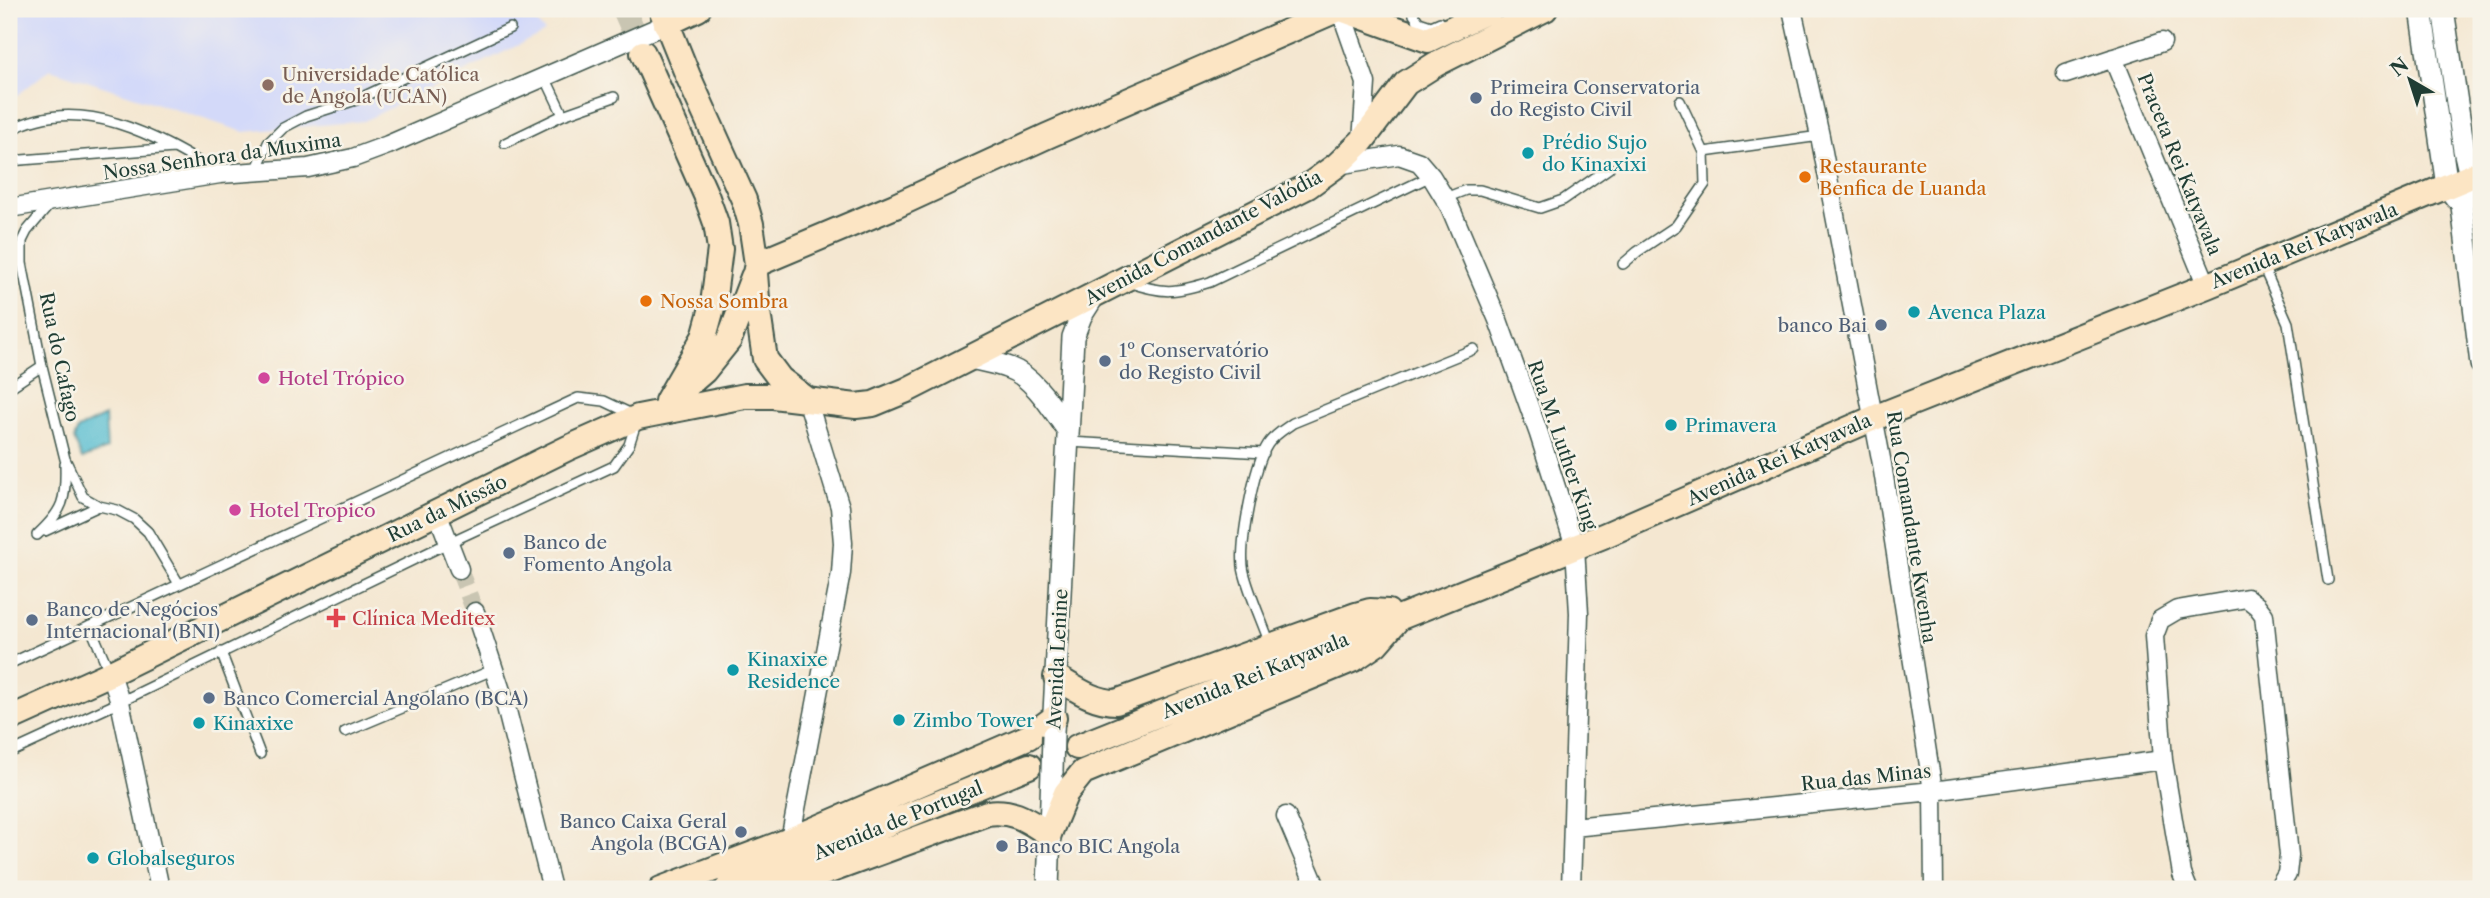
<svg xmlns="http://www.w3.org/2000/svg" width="2490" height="898" viewBox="0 0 2490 898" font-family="'Libre Caslon Text',serif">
<rect width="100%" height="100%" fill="#f7f3e8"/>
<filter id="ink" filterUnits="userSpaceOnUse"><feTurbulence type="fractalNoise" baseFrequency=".0143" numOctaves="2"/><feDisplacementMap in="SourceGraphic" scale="14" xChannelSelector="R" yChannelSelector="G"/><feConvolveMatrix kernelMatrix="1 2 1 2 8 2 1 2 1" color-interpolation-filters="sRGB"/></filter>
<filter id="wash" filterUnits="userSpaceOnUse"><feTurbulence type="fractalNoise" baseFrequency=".00686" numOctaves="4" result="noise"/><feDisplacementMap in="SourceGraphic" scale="28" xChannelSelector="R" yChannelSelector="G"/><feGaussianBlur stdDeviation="1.57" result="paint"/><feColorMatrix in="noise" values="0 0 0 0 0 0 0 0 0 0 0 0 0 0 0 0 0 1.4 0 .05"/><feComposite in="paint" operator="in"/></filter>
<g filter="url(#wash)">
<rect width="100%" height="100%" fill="#f4e7d1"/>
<path fill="#d3d9f9" d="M9,9h516l20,23 -181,89 -120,11 -194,-63 -41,33z"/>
<path fill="#53bcd0" stroke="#397c82" stroke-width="2" d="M105,416l2,33 -25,10 -8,-20 4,-10z"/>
</g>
<g filter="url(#ink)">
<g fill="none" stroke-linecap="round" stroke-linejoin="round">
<path stroke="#c9c5b2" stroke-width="18" stroke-dasharray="18 9" stroke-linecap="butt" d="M459,569l16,43"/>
<path stroke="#c9c5b2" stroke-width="24" stroke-dasharray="24 12" stroke-linecap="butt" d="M624,9l19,44"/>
<defs>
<path id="service" d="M1413,9l1,6 5,7 12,4 9,-4
M545,77l18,38
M9,131c71,-40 149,6 209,42
M505,143l58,-28 51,-18
M1704,152l116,-16
M9,161l165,-13
M256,171l12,-28 15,-15 23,-12 50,-16 154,-72
M1445,198l21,-8h14l60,18 23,-8 46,-32
M50,204l-23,27 -5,10v22l20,103 23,93 18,38 16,9 18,4 17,9 14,13 31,52
M9,243l12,19
M1623,264l14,-12 39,-26 29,-42 -1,-32 -24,-51
M2262,264l26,59 40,257
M1128,282c35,12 47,11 82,0l221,-106
M9,388l33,-22
M1069,442l195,11
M45,531l54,-25
M37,535c27,-25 29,-35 28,-71
M90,626l20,47
M1270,644c-8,-23 -20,-48 -26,-72 -6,-24 10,-107 24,-128 6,-9 16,-15 25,-21l181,-74
M221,652l39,102
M9,664l569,-266 26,3 34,16 -9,28 -15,21 -166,77 -328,159 -111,51
M345,732l150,-63"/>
<path id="minor" d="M1340,9l26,74 -4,58
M1792,9l28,127 62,328 51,327 1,98
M2113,58l94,228
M2066,74l96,-32
M1337,165l62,-10 20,7 12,14 19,31 48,113 41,114 36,113 4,66 -8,276
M9,208l211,-34 88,-6 45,-10 35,-13 278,-121
M437,512l22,57
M475,612l30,91 47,186
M111,673l9,29 40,187
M1286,816l31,73
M1573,827l360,-36 230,-31
M790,840l51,-267 2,-30 -3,-36 -33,-108
M2188,889l-6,-15 -19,-114 -9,-124 6,-16 17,-10 70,-12 10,8 7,9 25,240 -2,19 -9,15"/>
<path id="tertiary" d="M2421,9l26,177 9,12
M2443,9l21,141 6,26 -8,30 19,158
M970,358c13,3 27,5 39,10 25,9 43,40 58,61
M1053,733l20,-396 8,-21 14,-22
M1048,889l4,-118"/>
<path id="secondary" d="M661,9l27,67 56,124 7,24 6,40 -2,9 3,39 7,47 15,20 25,19
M1341,9l87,31 64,-31
M666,24l32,-15
M643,53l63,142 10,28 4,26 -7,55 -9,33 -37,64
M757,264l138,-58 152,-70 292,-127
M683,389l21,-18 25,-31 24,-63
M1056,677c19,11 37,25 60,25l240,-87 14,-4 18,1
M9,719l102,-46 457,-225 70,-31 107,-21h28l83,10 17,-2 34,-14 401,-204 29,-21 25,-24 44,-58 30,-19 109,-55
M1077,747l526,-211 271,-118 333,-132 274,-114
M661,889l129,-49 215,-93 23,-10 26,-19
M727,889l302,-123
M780,889l207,-76c26,-4 41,8 62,21l17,-41 17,-21 271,-113 22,-15 21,-24"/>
</defs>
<use href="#service" stroke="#3f564c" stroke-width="12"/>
<use href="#minor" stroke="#3f564c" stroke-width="21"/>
<use href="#tertiary" stroke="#3f564c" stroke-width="24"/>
<use href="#secondary" stroke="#3f564c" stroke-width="28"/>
<use href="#service" stroke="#fff" stroke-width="9"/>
<use href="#minor" stroke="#fff" stroke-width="18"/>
<use href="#tertiary" stroke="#fff" stroke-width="21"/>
<use href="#secondary" stroke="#fce5c4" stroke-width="24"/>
<defs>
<path id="tertiary-bridge" d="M1052,771l1,-36"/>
</defs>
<use href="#tertiary-bridge" stroke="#3f564c" stroke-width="24" stroke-linecap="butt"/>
<use href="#tertiary-bridge" stroke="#fff" stroke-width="21"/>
</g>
</g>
<circle fill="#8d6e63" stroke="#f7f3e8" stroke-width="2.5" cx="268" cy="85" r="7"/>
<g fill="#5c6f8a" stroke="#f7f3e8" stroke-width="2.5">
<circle cx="1476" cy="98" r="7"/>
<circle cx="1881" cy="325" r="7"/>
<circle cx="1105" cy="361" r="7"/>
<circle cx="509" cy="553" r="7"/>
<circle cx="32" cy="620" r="7"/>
<circle cx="209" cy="698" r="7"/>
<circle cx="741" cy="832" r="7"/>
<circle cx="1002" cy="846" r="7"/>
</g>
<g fill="#0f9aa8" stroke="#f7f3e8" stroke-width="2.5">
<circle cx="1528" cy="153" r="7"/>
<circle cx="1914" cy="312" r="7"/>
<circle cx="1671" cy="425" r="7"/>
<circle cx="733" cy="670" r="7"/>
<circle cx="899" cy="720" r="7"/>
<circle cx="199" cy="723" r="7"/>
<circle cx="93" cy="858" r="7"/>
</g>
<g fill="#e8710a" stroke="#f7f3e8" stroke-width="2.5">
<circle cx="1805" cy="177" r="7"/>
<circle cx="646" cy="301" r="7"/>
</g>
<g fill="#d1479c" stroke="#f7f3e8" stroke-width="2.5">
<circle cx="264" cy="378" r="7"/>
<circle cx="235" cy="510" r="7"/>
</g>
<path fill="#e0444e" stroke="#f7f3e8" stroke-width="2.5" d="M332.5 607.5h7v7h7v7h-7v7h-7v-7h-7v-7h7z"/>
<g text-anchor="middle" stroke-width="5" stroke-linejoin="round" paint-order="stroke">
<g font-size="19" fill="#785e54" stroke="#f7f3e8" text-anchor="start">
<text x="282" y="81">Universidade Católica<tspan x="282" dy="22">de Angola (UCAN)</tspan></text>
</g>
<g font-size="19" fill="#4e5e75" stroke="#f7f3e8" text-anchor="start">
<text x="1490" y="94">Primeira Conservatoria<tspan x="1490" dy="22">do Registo Civil</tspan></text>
<text x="1867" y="332" text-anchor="end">banco Bai</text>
<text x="1119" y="357">1º Conservatório<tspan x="1119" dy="22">do Registo Civil</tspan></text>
<text x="523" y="549">Banco de<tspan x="523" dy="22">Fomento Angola</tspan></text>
<text x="46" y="616">Banco de Negócios<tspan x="46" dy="22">Internacional (BNI)</tspan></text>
<text x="223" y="705">Banco Comercial Angolano (BCA)</text>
<text x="727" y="828" text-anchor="end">Banco Caixa Geral<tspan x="727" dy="22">Angola (BCGA)</tspan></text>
<text x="1016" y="853">Banco BIC Angola</text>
</g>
<g font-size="19" fill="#0d838f" stroke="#f7f3e8" text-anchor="start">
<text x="1542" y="149">Prédio Sujo<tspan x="1542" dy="22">do Kinaxixi</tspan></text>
<text x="1928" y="319">Avenca Plaza</text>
<text x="1685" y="432">Primavera</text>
<text x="747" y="666">Kinaxixe<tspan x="747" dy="22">Residence</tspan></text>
<text x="913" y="727">Zimbo Tower</text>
<text x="213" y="730">Kinaxixe</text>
<text x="107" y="865">Globalseguros</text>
</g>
<g font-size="19" fill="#1f3d34" stroke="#f7f3e8">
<text transform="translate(222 156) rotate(-8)" y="7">Nossa Senhora da Muxima</text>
<text transform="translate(2180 164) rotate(68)" y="7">Praceta Rei Katyavala</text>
<text transform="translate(1203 237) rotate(-28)" y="7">Avenida Comandante Valódia</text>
<text transform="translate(2304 245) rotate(-22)" y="7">Avenida Rei Katyavala</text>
<text transform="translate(60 357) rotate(78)" y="7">Rua do Cafago</text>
<text transform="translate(1563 445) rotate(71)" y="7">Rua M. Luther King</text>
<text transform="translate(1779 459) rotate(-24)" y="7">Avenida Rei Katyavala</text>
<text transform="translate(447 508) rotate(-26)" y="7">Rua da Missão</text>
<text transform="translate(1912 527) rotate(81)" y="7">Rua Comandante Kwenha</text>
<text transform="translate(1057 659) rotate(-87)" y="7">Avenida Lenine</text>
<text transform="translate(1255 675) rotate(-22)" y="7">Avenida Rei Katyavala</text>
<text transform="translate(1866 777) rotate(-6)" y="7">Rua das Minas</text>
<text transform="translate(898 820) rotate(-22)" y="7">Avenida de Portugal</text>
</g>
<g font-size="19" fill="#c56008" stroke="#f7f3e8" text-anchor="start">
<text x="1819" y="173">Restaurante<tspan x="1819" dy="22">Benfica de Luanda</tspan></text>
<text x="660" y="308">Nossa Sombra</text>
</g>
<g font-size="19" fill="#b23c85" stroke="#f7f3e8" text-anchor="start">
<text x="278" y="385">Hotel Trópico</text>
<text x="249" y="517">Hotel Tropico</text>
</g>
<g font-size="19" fill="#be3a42" stroke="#f7f3e8" text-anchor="start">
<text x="352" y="625">Clínica Meditex</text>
</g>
</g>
<rect width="2490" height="898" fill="none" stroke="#f7f3e8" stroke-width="35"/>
<g transform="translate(2410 80) rotate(321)" stroke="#f7f3e8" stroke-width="5" paint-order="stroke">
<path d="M0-5L12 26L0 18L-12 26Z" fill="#1f3d34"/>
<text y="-10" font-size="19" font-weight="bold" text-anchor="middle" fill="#1f3d34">N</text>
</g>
</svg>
